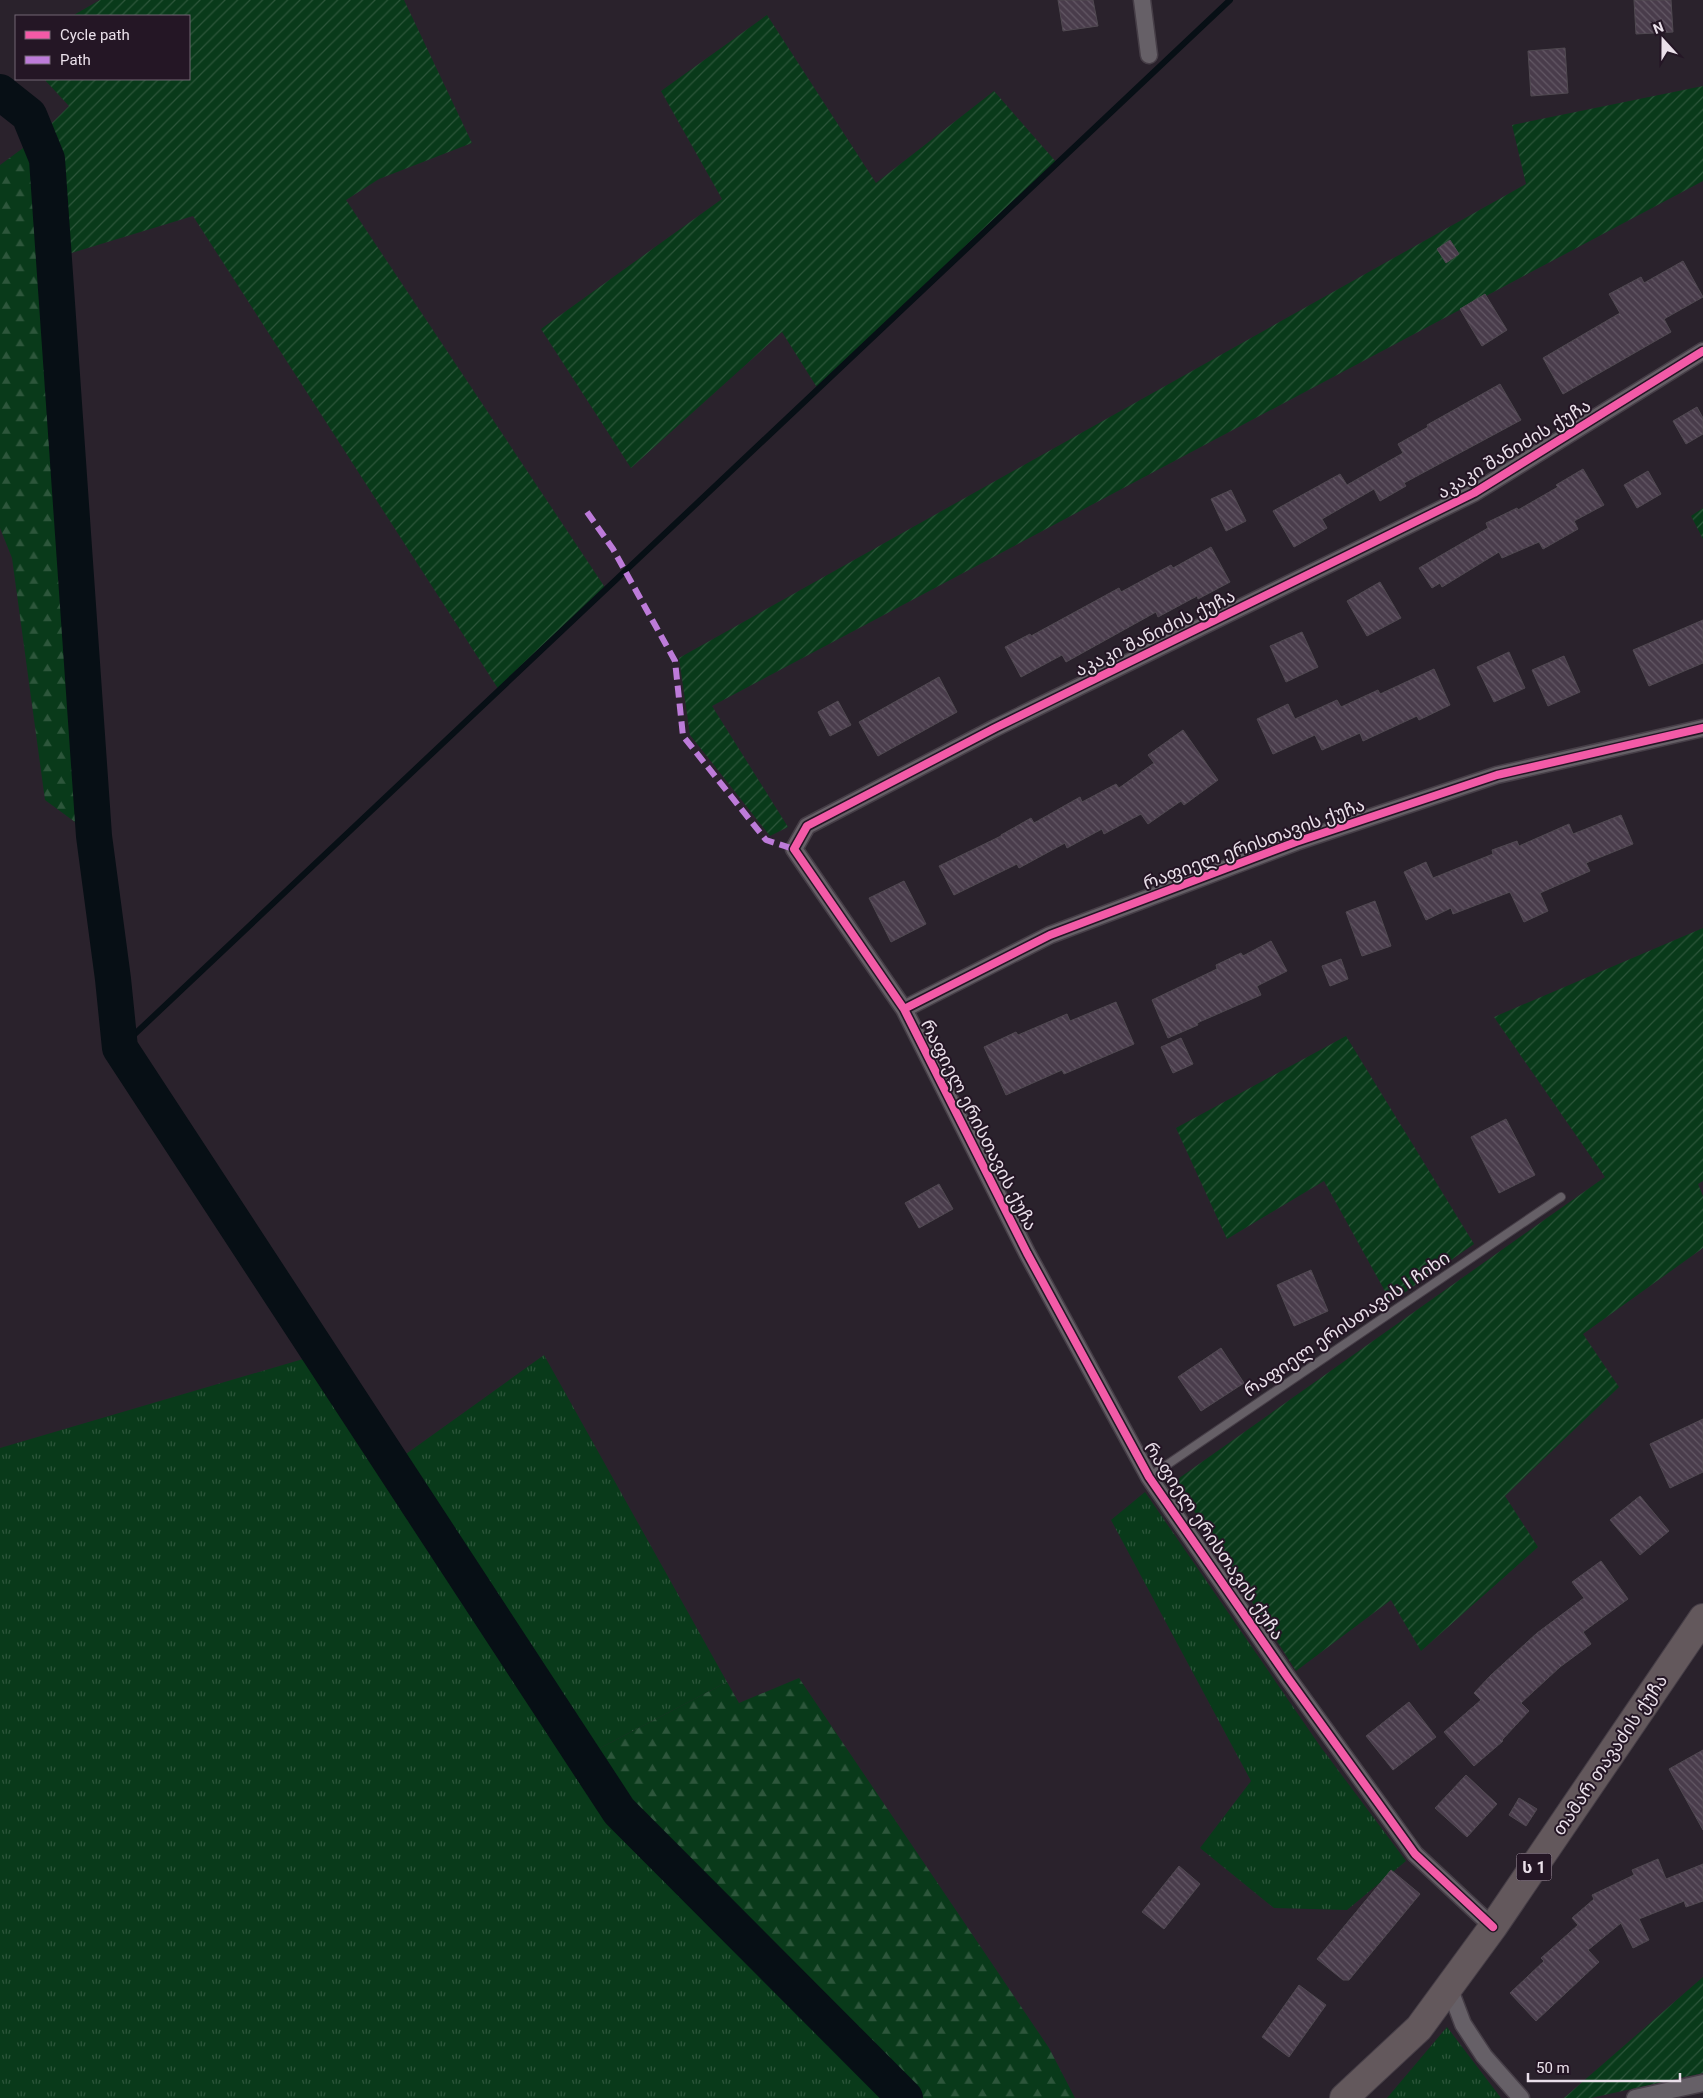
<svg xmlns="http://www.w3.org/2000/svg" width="1703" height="2098" viewBox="0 0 1703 2098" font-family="Roboto,'Noto Sans Georgian',sans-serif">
<defs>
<pattern id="grass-tufts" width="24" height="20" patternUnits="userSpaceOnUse" patternTransform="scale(1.25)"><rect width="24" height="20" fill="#093a1a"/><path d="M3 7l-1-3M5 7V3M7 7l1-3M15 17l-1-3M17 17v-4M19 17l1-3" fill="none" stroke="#2d563b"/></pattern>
<pattern id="forest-firs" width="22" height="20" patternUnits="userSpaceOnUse" patternTransform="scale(1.25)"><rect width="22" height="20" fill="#093a1a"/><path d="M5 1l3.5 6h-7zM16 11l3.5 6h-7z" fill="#2d563b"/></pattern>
<pattern id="garden-furrows" width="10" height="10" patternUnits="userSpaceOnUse" patternTransform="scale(1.25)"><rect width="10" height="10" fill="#093a1a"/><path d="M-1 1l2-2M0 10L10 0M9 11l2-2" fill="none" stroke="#2d563b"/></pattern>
<pattern id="building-back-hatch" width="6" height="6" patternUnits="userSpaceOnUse" patternTransform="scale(1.25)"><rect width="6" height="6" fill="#493c4b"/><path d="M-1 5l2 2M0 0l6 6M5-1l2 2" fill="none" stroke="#635865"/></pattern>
</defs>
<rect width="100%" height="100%" fill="#2a222c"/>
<path fill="url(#grass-tufts)" d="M320,1354l72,110 152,-109 183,327 -144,75 36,54 286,287h-905v-650z
M1145,1492l175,254 86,115 -59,49 -73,-2 -74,-60 51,-67 -140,-261z
M1447,2027l54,71h-114z"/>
<path fill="url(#forest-firs)" d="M38,137l9,22 3,24 44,653 -49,-36 -33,-242 -12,-30v-363z
M799,1678l250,370 26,50h-170l-286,-287 -36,-54 144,-75 12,21z"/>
<path fill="url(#garden-furrows)" d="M100,0h304l68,143 -93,36 -33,21 260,389 -107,101 -306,-474 -138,42 -7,-99 -10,-22 31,-31 -25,-27h145v-63h-117z
M767,15l109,168 118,-92 63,72 -239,226 -36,-57 -151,136 -90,-139 181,-130 -61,-108z
M1703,86v95l-991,525 76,121 -18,9 -80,-101 -11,-77 847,-474 -14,-59z
M1703,508v31l-12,-23z
M1703,928v253l-5,3 5,12v52l-120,86 36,53 -114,109 33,51 -117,104 -30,-51 -95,71 -121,-190 430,-304 -111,-160z
M1346,1036l128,208 -83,58 -67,-121 -97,58 -51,-111z
M1703,1977v96l-112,25h-27z"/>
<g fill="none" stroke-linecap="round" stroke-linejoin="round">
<path stroke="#070f15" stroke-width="6" d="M120,1048l1110,-1048"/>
<path stroke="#070f15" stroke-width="36" d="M0,92l29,23 18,44 47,677 19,143 7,69 499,763 286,287"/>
</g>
<path fill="url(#building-back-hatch)" stroke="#504951" d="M1058,0h35l5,26 -35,5z
M1634,0h37l2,32 -37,2z
M1565,48l3,45 -37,3 -3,-45z
M1450,240l9,14 -13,9 -9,-14z
M1683,261l20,36 -39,22 7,13 -108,62 -20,-36 77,-45 -11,-19 32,-17 3,6z
M1485,294l22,36 -25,16 -22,-37z
M1500,384l21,36 -117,63 2,3 -26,15 -6,-12 -52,30 5,9 -33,19 -21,-36 67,-37 7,11 56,-32 -5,-9 30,-17 -1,-2z
M1697,407l6,11v16l-17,10 -13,-23z
M1583,469l21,36 -30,16 4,8 -35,20 -4,-7 -37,16 -3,-6 -57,35 -2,-4 -8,5 -13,-20 69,-40 -2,-5 31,-15 1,2 40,-23 -2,-2z
M1648,471l13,23 -24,14 -13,-23z
M1231,490l15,31 -20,10 -15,-32z
M1211,547l19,35 -32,17 -1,-3 -39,21 -2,-5 -90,50 -4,-7 -41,22 -16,-30 25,-13 1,2 88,-48 2,4 50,-27 2,3z
M1380,582l21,36 -34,18 -20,-35z
M1703,620v43l-54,23 -16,-36z
M1302,632l16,35 -32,15 -16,-36z
M1509,652l16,36 -31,14 -17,-35z
M1564,656l16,36 -32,14 -16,-36z
M1434,669l16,36 -31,15 -2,-4 -54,25 -3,-8 -38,17 -7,-15 -42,19 -16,-35 31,-15 7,15 42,-19 4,7 37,-17 2,4z
M939,677l18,35 -79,44 -19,-34z
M838,701l13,24 -21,11 -12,-24z
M1183,730l35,50 -34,25 -3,-4 -33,23 -7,-10 -37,20 -2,-5 -35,19 -2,-5 -46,25 -2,-4 -63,31 -15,-29 62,-30v-1l30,-17 3,5 46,-26 2,5 34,-18 3,4 35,-25 -6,-8z
M1621,815l12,29 -47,19 4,8 -50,22 8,18 -24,11 -14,-30 -57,22 -2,-6 -25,12 -22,-48 22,-10 7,16 60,-24 -1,-4 25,-9 2,5 50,-22 4,10z
M904,881l22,43 -35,18 -22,-44z
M1375,901l16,45 -29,10 -16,-44z
M1271,941l16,30 -30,15 4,9 -64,28 1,2 -30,13 -16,-38 65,-31 -1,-4 25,-12 2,3z
M1341,959l7,20 -18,7 -8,-20z
M1116,1002l18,42 -70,30 -2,-4 -56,25 -22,-48 32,-15 2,3 49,-21 3,7z
M1181,1038l12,26 -20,9 -12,-26z
M1506,1119l29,56 -36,18 -28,-56z
M939,1184l14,25 -34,19 -14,-25z
M1311,1270l17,41 -34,15 -17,-41z
M1221,1348l23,35 -43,28 -23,-34z
M1703,1419v53l-33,16 -20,-44z
M1640,1496l29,35 -29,24 -30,-35z
M1601,1561l27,38 -45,33 8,12 -31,23 -39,36 8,8 -27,29 1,1 -29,25 -30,-34 37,-32 -7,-7 17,-18 46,-42 47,-35 -12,-16z
M1409,1702l27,35 -43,33 -27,-34z
M1703,1750v80l-34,-61z
M1466,1775l31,29 -30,33 -32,-29z
M1519,1798l18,11 -11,17 -17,-11z
M1658,1859l8,20 37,-15v37l-17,6 -2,-6 -45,18 10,21 -16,8 -12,-25 -33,27 11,12 -63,59 -26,-28 34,-32 -3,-3 37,-33 -6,-7 22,-19 -2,-4 42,-20 -2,-5z
M1179,1866l21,18 -36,45 -22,-17z
M1391,1870l29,24 -71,86h-6l-26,-21z
M1299,1985l27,20 -37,52 -27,-20z"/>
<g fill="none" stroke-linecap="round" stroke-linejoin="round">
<defs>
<path id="lane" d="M1149,1477l412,-280"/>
<path id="street" d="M1142,0l7,55
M904,1009l146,-74 246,-93 201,-67 206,-47
M1493,1927l-78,-73 -127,-176 -139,-201 -122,-224 -123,-244 -110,-160 13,-23 188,-98 479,-235 229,-142
M1449,1987l14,37 21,32 37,42
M1635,2098l68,-15"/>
<path id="highway" d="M1344,2098l75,-70 74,-101 210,-309"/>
</defs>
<use href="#lane" stroke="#463e47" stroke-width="10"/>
<use href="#street" stroke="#463e47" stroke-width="19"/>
<use href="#highway" stroke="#463e47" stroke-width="30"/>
<use href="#lane" stroke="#666067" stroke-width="8"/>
<use href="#street" stroke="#666067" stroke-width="16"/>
<use href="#highway" stroke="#63585c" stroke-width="28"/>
<path stroke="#bd7bd9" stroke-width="6" stroke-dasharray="12 6" stroke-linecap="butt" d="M587,512l26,37 62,112 8,75 83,104 28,9"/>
<defs>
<path id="cycleway" d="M904,1009l146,-74 246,-93 201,-67 206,-47
M1493,1927l-78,-73 -127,-176 -139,-201 -122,-224 -123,-244 -110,-160 13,-23 188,-98 479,-235 229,-142"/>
</defs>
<use href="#cycleway" stroke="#241625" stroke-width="11"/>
<use href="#cycleway" stroke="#f35aa7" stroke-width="8"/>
</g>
<g text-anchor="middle" stroke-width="4" stroke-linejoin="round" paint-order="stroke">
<rect fill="#241625" stroke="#afa3af" stroke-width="1" x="1516.5" y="1853.5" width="35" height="27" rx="4"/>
<g font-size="16" font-weight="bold" fill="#eae0ea">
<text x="1534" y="1873">ს 1</text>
</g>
<g font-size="18" fill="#eae0ea" stroke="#241625">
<text transform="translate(1514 449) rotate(-31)" y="6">აკაკი შანიძის ქუჩა</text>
<text transform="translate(1155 633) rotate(-26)" y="6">აკაკი შანიძის ქუჩა</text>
<text transform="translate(1254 844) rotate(-20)" y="6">რაფიელ ერისთავის ქუჩა</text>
<text transform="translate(979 1125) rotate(63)" y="6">რაფიელ ერისთავის ქუჩა</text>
<text transform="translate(1347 1324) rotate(-34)" y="6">რაფიელ ერისთავის I ჩიხი</text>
<text transform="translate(1214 1541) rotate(56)" y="6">რაფიელ ერისთავის ქუჩა</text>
<text transform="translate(1610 1755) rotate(-56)" y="6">თამარ თავაძის ქუჩა</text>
</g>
</g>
<rect x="15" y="15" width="175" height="65" fill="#241625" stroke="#736774"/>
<rect x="25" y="31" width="25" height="8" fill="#f35aa7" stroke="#736774"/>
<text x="60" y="40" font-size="15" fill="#eae0ea">Cycle path</text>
<rect x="25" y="56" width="25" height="8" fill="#bd7bd9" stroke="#736774"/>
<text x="60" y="65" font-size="15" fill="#eae0ea">Path</text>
<g transform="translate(1663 40) rotate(339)" stroke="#241625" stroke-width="4" paint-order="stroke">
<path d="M0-4L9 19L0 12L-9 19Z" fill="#eae0ea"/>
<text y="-8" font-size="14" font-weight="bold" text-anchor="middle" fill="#eae0ea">N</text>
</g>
<path d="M1528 2073v8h152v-8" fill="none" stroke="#eae0ea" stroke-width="2.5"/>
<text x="1536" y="2073" font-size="15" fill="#eae0ea" stroke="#241625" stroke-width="4" paint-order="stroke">50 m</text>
</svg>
